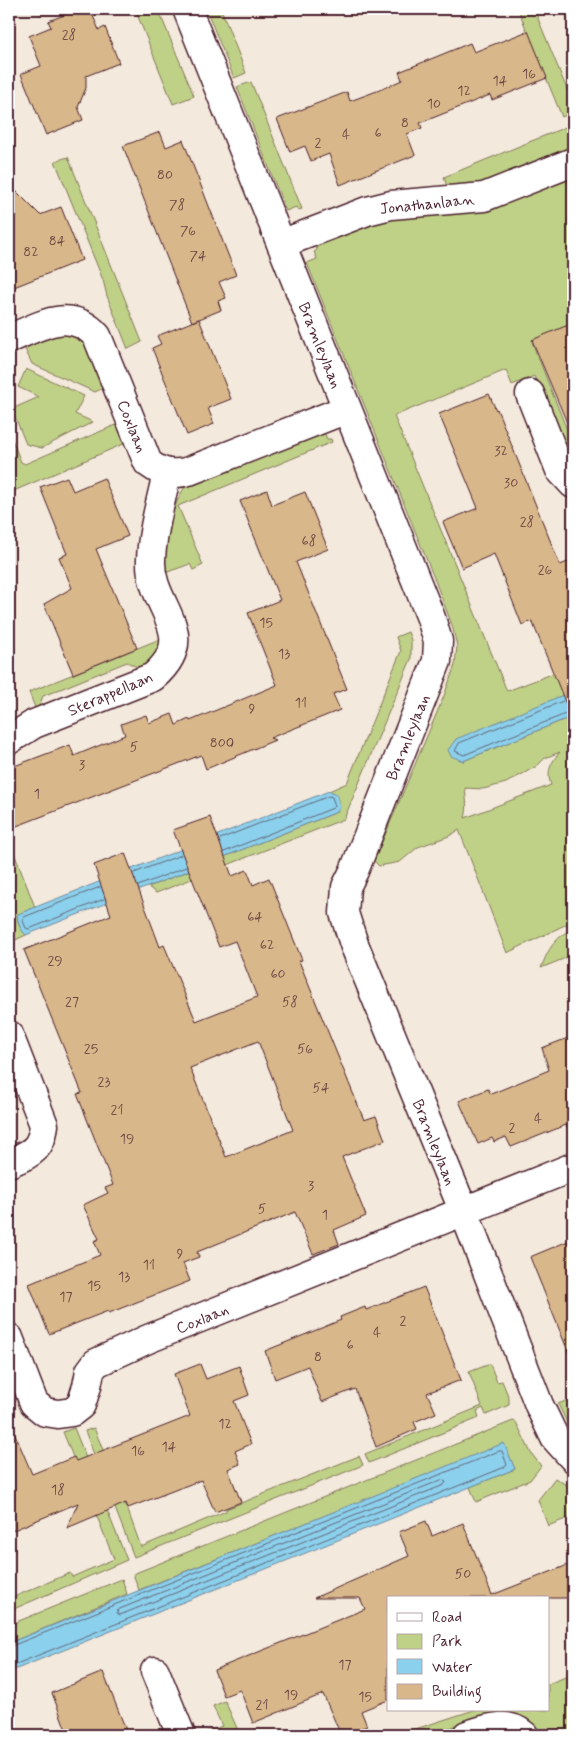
<svg xmlns="http://www.w3.org/2000/svg" width="582" height="1744" viewBox="0 0 582 1744" font-family="Mynerve,sans-serif">
<rect width="100%" height="100%" fill="#f3e9dc"/>
<filter id="ink" filterUnits="userSpaceOnUse"><feTurbulence type="fractalNoise" baseFrequency=".02" numOctaves="2"/><feDisplacementMap in="SourceGraphic" scale="10" xChannelSelector="R" yChannelSelector="G"/><feConvolveMatrix kernelMatrix="1 2 1 2 8 2 1 2 1" color-interpolation-filters="sRGB"/></filter>
<g filter="url(#ink)">
<path fill="#bfd187" stroke="#847859" fill-rule="evenodd" d="M135,9h23l36,87 -21,8z
M206,9h15l25,64 -12,5z
M518,9h16l39,95v8l-11,5z
M251,82l51,127 -4,1 -2,-3 -10,4 -49,-124z
M573,124v24l-88,36 -37,6 -4,-13z
M68,157l74,185 -14,7 -21,-53 -4,-16 -48,-119z
M573,174v150l-41,18 41,103v24l-39,-93 -22,9 -6,-15 -112,46 113,275 66,-25v25l-30,13 -80,57 110,-45v27l-3,3 3,1v174l-66,32 -48,-123 -10,6 -31,11 -18,15 -21,4 -5,-5 70,-165 11,-31 2,-19 -5,-21 -18,-47 -127,-315 10,-4 -3,-7 3,-2 -2,-7 66,-23 102,-10zM560,752c-9,10 -14,20 -9,33l-86,33c3,-10 1,-19 0,-30l18,1 23,-6 31,-17 8,-8z
M60,333h10l15,7 20,47 -10,5 -63,-28 -8,-17z
M26,369l58,27 -9,18 18,8 -51,26 -16,-4 -14,-35 27,-12 -21,-10z
M120,423l8,19 -119,51v-61l12,30 4,2z
M323,430l4,9h4l1,3 -154,64 25,59 -10,5 -3,-6 -25,9c-3,-23 6,-67 20,-86z
M408,632l3,8v19l-67,160 -188,74 -8,-6 189,-75 2,-12 -2,-6 -8,-3 18,-8 54,-132 -5,-14z
M160,639v11l-15,21 -18,-9 -84,34 -6,17 -8,-21z
M9,840l26,67 -18,8c1,8 3,15 9,20l-17,8z
M573,928v27l-32,13c8,-20 13,-29 32,-40z
M490,1364l7,18 5,-1 7,17v7l-23,10 -3,-7 -6,3 2,7 -110,45 -4,-9 117,-48 -13,-34z
M573,1398v37l-15,-31z
M513,1421l3,1 15,31 10,13 -11,14 -54,22 -6,-15 45,-18 -11,-25 -365,146 -6,-16z
M74,1428l53,132 -118,51v-12l61,-26 2,4 42,-18 -51,-127z
M94,1428l33,80 14,39 85,-36v-2l133,-53 4,9 -229,92 -49,-126z
M555,1478l18,11v27l-25,10 -10,-26z
M122,1579l5,15 -118,49v-18z
M573,1674v61h-32l-6,-8 -9,-6 -39,-5 -60,19h-30l77,-25h74v-26z
M225,1701l15,34h-41l23,-9 -9,-20z"/>
<path fill="#8bd0ec" stroke="#71899f" d="M573,691v25l-110,45 -12,-5 -3,-6 8,-11z
M329,791l8,3 3,13 -3,5 -311,123c-6,-5 -8,-12 -9,-20l1,-1z
M504,1443l11,26 -506,203v-29z"/>
<g fill="none" stroke-linecap="round" stroke-linejoin="round">
<path stroke="#646678" stroke-width="1" d="M563,701l-104,42 -4,8 9,4 104,-42
M220,839l109,-43 3,1 3,9 -2,2 -109,44
M134,873l47,-18
M138,886l48,-19
M100,887l-76,30 -1,4 3,7 3,1 75,-30
M442,1480l4,2 -2,3 -284,114 -40,16 -3,-2 1,-3z
M9,1647l490,-196h3l5,14 -2,2 -496,200"/>
</g>
<path fill="#d8b78a" stroke="#4a1f2b" fill-rule="evenodd" d="M81,9h9l9,21 6,-3 14,36 -33,13v12l-8,19 5,13 -37,15 -25,-61 20,-8 -12,-30 22,-9 -3,-6z
M528,31l19,47 -55,22 -2,-5 -70,28 2,5 -15,6 8,21 -75,30 -11,-31 -18,7 -6,-15 -15,6 -13,-33 70,-27 3,9 27,-10 25,-11 -3,-8 71,-29 4,9z
M160,132l6,15 17,-7 53,135 -17,7 7,16 -8,3 3,9 -29,12 -69,-176z
M9,184l31,31 21,-8 21,53 -73,29z
M199,319l32,80 -23,9 6,16 -27,11 -35,-87 9,-4 -4,-8z
M573,323v114l-41,-97z
M489,394l7,16 1,-1 63,156 13,-5v161l-41,-100 -10,4 -28,-71 -32,14 -19,-46 35,-14 -39,-94z
M67,477l6,14 31,-13 24,58 -32,13 41,99 -64,26 -29,-70 28,-16 -13,-31 8,-3 -27,-67z
M267,490l5,15 33,-13 23,57 -32,13 51,127 -14,5 7,16 -70,28 5,2 -69,29 -5,-14 -192,74v-61l61,-23 4,11 51,-21 -4,-11 25,-9 3,8 23,-9 4,11 13,-6 1,2 87,-36 -29,-72 32,-13 -40,-99z
M210,817l22,59 15,-6 6,15 16,-7 33,82 -3,1 65,159 12,-4 9,24 -43,17 24,59 -32,14 5,14 -26,10 -18,-42 -98,40 2,5 -16,6 7,18 -81,32 -1,-2 -59,23 -20,-50 71,-29 -6,-14 5,-2 -16,-34 25,-12 -3,-5 8,-3 -36,-91 5,-1 -58,-143 87,-35 -17,-50 31,-12 35,94 4,-2 32,76 61,-24 -22,-56 -16,6 -46,-117zM258,1041l35,89 -67,27 -36,-89z
M573,1036v90l-6,1 -1,-2 -55,22 -5,-10 -12,5 -2,-4 -14,6 -19,-43 29,-12 3,5 58,-24 -7,-22z
M573,1239v122h-1l-42,-104z
M424,1287l37,93 -34,13 9,20 -22,9 3,7 -41,18 -21,-58 -33,13 -14,-36 -33,13 -10,-28 76,-31 -1,-3 25,-10 1,3z
M200,1364l6,15 33,-13 10,29 -15,6 17,43 -16,7 5,13 -12,5 13,33 -26,10 -14,-32 -73,28 -2,-5 -59,25 11,-25 -69,29v-112l23,54 42,-17 2,4 114,-45 -16,-42z
M426,1521l6,15 31,-13 29,72 81,-32v35h-185v102l-27,11 6,15 -23,9h-3l-18,-41 -70,29 -13,-33 -16,6 -10,-26 151,-61 -5,-11h-46l95,-42 -10,-24z
M103,1672l25,63h-60l-16,-42z"/>
<g fill="none" stroke-linecap="round" stroke-linejoin="round">
<defs>
<path id="minor" d="M187,9l244,609 7,23 -1,20 -83,210 -8,16 -2,26 10,31 110,268 75,193 16,33 18,20
M281,244l86,-33 24,-6 93,-8 89,-35
M9,339c31,-13 61,-33 88,-3l51,127c13,10 25,13 41,8l158,-62
M530,394l30,76 13,14
M9,740l25,-16 119,-47c50,-43 -4,-70 -2,-117 1,-29 10,-59 16,-87
M9,1035l35,90c-3,26 -13,28 -35,38
M9,1338l25,65 11,9 13,2 14,-2 9,-7 6,-19 3,-15 6,-8 52,-24 425,-172
M155,1671l26,64
M467,1735c19,-6 40,-15 57,0"/>
</defs>
<use href="#minor" stroke="#4a1f2b" stroke-width="31"/>
<use href="#minor" stroke="#fff" stroke-width="28"/>
</g>
</g>
<g text-anchor="middle" stroke-width="4" stroke-linejoin="round" paint-order="stroke">
<g font-size="14" fill="#6e4543">
<text x="69" y="39">28</text>
<text x="529" y="78">16</text>
<text x="500" y="85">14</text>
<text x="464" y="95">12</text>
<text x="434" y="108">10</text>
<text x="405" y="127">8</text>
<text x="378" y="137">6</text>
<text x="346" y="139">4</text>
<text x="318" y="147">2</text>
<text x="165" y="179">80</text>
<text x="177" y="209">78</text>
<text x="188" y="235">76</text>
<text x="57" y="245">84</text>
<text x="31" y="256">82</text>
<text x="198" y="260">74</text>
<text x="501" y="455">32</text>
<text x="511" y="487">30</text>
<text x="527" y="526">28</text>
<text x="309" y="545">68</text>
<text x="545" y="574">26</text>
<text x="266" y="627">15</text>
<text x="284" y="658">13</text>
<text x="301" y="707">11</text>
<text x="252" y="713">9</text>
<text x="222" y="747">800</text>
<text x="134" y="751">5</text>
<text x="82" y="769">3</text>
<text x="37" y="798">1</text>
<text x="255" y="921">64</text>
<text x="267" y="949">62</text>
<text x="55" y="965">29</text>
<text x="278" y="978">60</text>
<text x="72" y="1006">27</text>
<text x="290" y="1006">58</text>
<text x="91" y="1053">25</text>
<text x="305" y="1053">56</text>
<text x="104" y="1086">23</text>
<text x="321" y="1092">54</text>
<text x="117" y="1114">21</text>
<text x="538" y="1123">4</text>
<text x="512" y="1132">2</text>
<text x="127" y="1143">19</text>
<text x="311" y="1190">3</text>
<text x="262" y="1213">5</text>
<text x="325" y="1219">1</text>
<text x="180" y="1258">9</text>
<text x="149" y="1269">11</text>
<text x="124" y="1281">13</text>
<text x="94" y="1290">15</text>
<text x="66" y="1301">17</text>
<text x="403" y="1325">2</text>
<text x="377" y="1337">4</text>
<text x="350" y="1349">6</text>
<text x="318" y="1361">8</text>
<text x="225" y="1428">12</text>
<text x="169" y="1451">14</text>
<text x="138" y="1455">16</text>
<text x="58" y="1494">18</text>
<text x="463" y="1578">50</text>
<text x="345" y="1669">17</text>
<text x="291" y="1699">19</text>
<text x="365" y="1701">15</text>
<text x="262" y="1709">21</text>
</g>
<g font-size="16" fill="#4a1f2b" stroke="#fff">
<text transform="translate(427 203) rotate(-6)" y="6">Jonathanlaan</text>
<text transform="translate(321 345) rotate(68)" y="6">Bramleylaan</text>
<text transform="translate(133 426) rotate(68)" y="6">Coxlaan</text>
<text transform="translate(110 693) rotate(-23)" y="6">Sterappellaan</text>
<text transform="translate(407 737) rotate(-68)" y="6">Bramleylaan</text>
<text transform="translate(435 1142) rotate(68)" y="6">Bramleylaan</text>
<text transform="translate(202 1318) rotate(-22)" y="6">Coxlaan</text>
</g>
</g>
<rect width="582" height="1744" fill="none" stroke="#fff" stroke-width="30"/>
<rect x="15" y="15" width="552" height="1714" fill="none" stroke="#4a1f2b" stroke-width="2" filter="url(#ink)"/>
<rect x="387" y="1596" width="162" height="115" fill="#ffffff" stroke="#b7a5aa"/>
<rect x="397" y="1613" width="25" height="8" fill="#ffffff" stroke="#b7a5aa"/>
<text x="432" y="1622" font-size="15" fill="#4a1f2b">Road</text>
<rect x="397" y="1634" width="25" height="15" fill="#bfd187" stroke="#b7a5aa"/>
<text x="432" y="1646" font-size="15" fill="#4a1f2b">Park</text>
<rect x="397" y="1659" width="25" height="15" fill="#8bd0ec" stroke="#b7a5aa"/>
<text x="432" y="1672" font-size="15" fill="#4a1f2b">Water</text>
<rect x="397" y="1684" width="25" height="15" fill="#d8b78a" stroke="#b7a5aa"/>
<text x="432" y="1696" font-size="15" fill="#4a1f2b">Building</text>
</svg>
